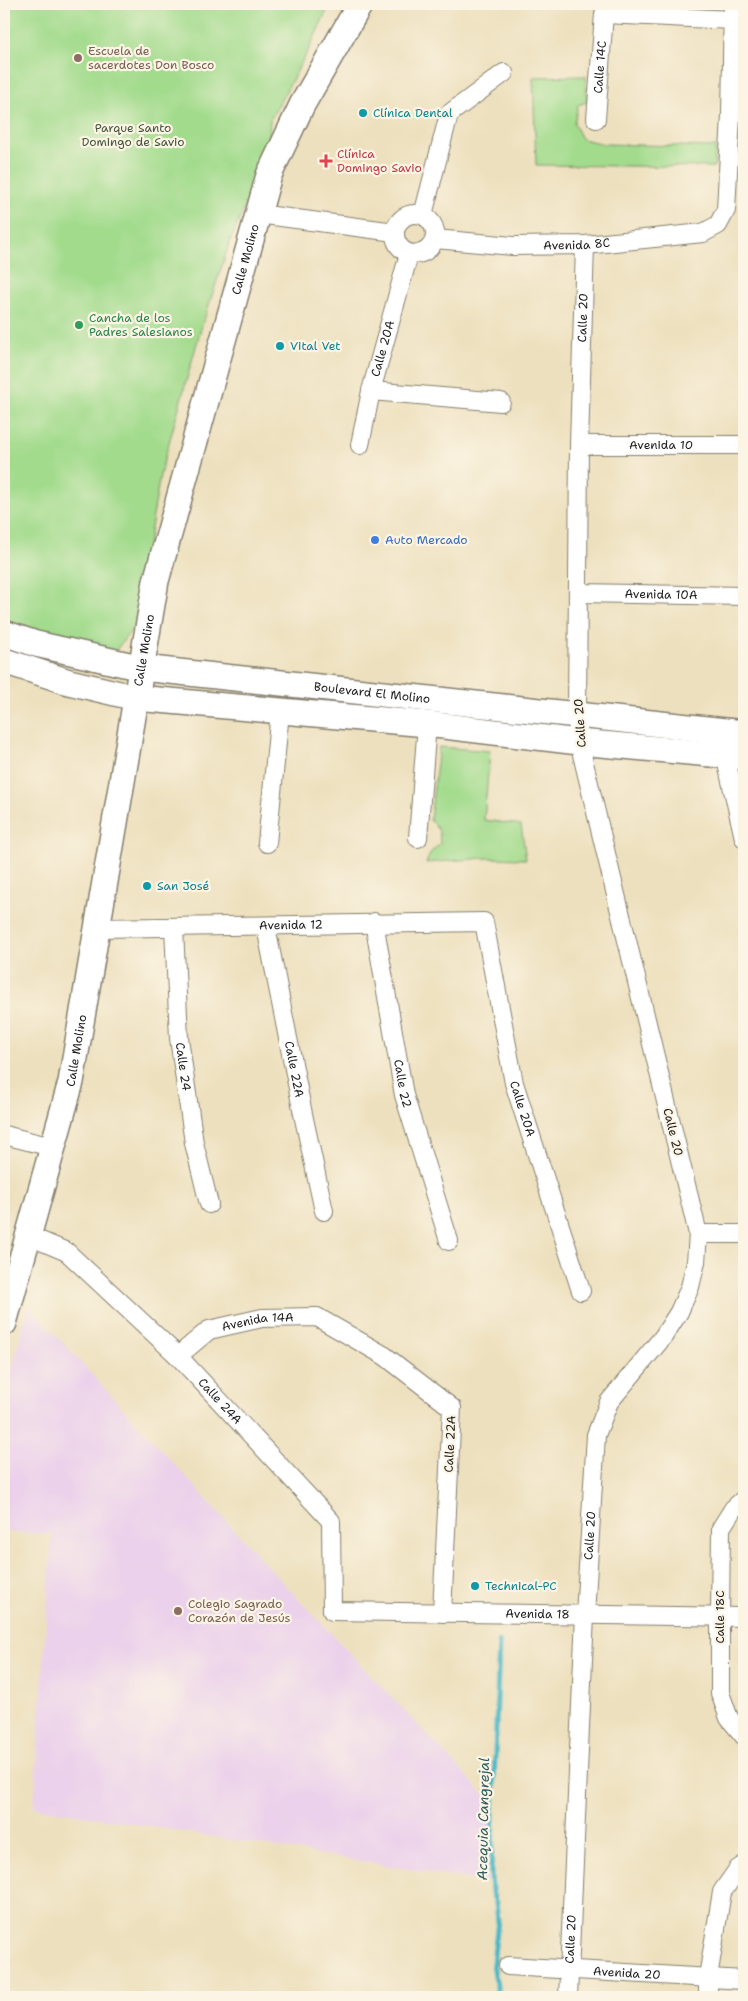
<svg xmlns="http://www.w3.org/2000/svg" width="748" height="2001" viewBox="0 0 748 2001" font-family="'Shantell Sans',sans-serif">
<rect width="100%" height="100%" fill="#fcf5e5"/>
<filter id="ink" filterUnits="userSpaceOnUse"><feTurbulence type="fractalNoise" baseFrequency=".02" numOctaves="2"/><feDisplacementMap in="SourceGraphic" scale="10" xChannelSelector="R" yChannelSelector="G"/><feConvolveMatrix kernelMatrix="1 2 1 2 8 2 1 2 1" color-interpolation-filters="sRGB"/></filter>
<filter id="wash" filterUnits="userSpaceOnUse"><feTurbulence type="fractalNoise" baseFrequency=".0096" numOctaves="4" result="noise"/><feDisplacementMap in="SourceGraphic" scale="20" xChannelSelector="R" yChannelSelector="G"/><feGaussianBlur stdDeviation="1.12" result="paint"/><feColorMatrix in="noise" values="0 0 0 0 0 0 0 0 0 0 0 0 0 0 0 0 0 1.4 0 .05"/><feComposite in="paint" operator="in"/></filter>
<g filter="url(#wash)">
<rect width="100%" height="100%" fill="#ede0be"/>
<path fill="#ebd1eb" d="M29,1306l258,281 207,218 -8,77 -452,-75 18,-273 -48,-2v-134z"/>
<path fill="#a3db8d" stroke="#607c54" d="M4,4h326l-21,45 -39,71 -1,18 -22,64 -17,39 -30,91 -40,143 -26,152 -21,27 -109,-31z
M586,76l1,26 -9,3 -4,18 8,16 22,5 112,3 -2,20 -178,-2 -3,-88z
M439,747l51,4 -6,69 37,5 5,34 -42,-1 -58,5 5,-11 9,-8 -1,-13 -9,-11z"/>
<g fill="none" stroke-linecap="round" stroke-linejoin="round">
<path stroke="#4bb8c6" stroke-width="5" d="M497,1997v-11l-4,-22 5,-44 -2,-17 -4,-11 -1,-19 8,-232"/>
</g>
</g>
<g filter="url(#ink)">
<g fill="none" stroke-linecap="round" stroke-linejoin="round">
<defs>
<g id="street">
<path id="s1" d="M596,119l8,-105 129,6"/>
<circle cx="415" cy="234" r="20"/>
<path d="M258,214l137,18"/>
<path d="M423,215l26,-101 55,-41"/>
<path id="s2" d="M435,239l78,7 72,-1 118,-12 15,-8 8,-15 5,-95 2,-111"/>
<path d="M371,391l130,11"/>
<path id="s3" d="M360,445l11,-54 38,-137"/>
<path id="s4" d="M579,445h165"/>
<path id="s5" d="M579,593l165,3"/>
<path d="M725,755l19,83"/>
<path d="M418,838l9,-114"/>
<path d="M267,843l13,-131"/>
<path id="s6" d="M374,922l30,173 45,146"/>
<path id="s7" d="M174,927l5,111 15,105 15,61"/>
<path id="s8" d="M266,927l37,187 21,97"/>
<path id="s9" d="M97,928l387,-6 30,161 67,208"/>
<path d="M4,1135l48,12"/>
<path d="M698,1234h46"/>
<path id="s10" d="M29,1236l38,16 111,104 153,165 1,90 412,6"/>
<path id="s11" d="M178,1356l31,-26 53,-12 55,-1 68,39 67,52 -10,205"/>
<path d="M744,1499l-11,10 -12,19 -1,89v76l9,25 15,18"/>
<path id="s12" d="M508,1966l236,14"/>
<path id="s13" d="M568,1997l17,-382 11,-180 13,-33 54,-65 16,-25 11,-25 6,-25 2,-28 -119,-492 -2,-28 2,-269 6,-200"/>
<path d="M708,1997v-20l14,-85 16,-23 6,-4"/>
</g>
<g id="secondary">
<path id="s14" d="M4,633l32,11 106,24 602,65"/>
<path d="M4,661l65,21 67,16 291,26 152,18 165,15"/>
<path id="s15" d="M4,1323l67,-241 85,-501 113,-406 33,-70 58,-101"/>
</g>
</defs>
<use href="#street" stroke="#847e6d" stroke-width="20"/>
<use href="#secondary" stroke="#847e6d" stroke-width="28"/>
<use href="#street" stroke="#fff" stroke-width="18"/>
<use href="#secondary" stroke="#fff" stroke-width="25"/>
</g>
</g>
<g fill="#8d6e63" stroke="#fcf5e5" stroke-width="2">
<circle cx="78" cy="58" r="5"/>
<circle cx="178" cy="1611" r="5"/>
</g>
<g fill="#0f9aa8" stroke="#fcf5e5" stroke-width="2">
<circle cx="363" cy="113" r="5"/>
<circle cx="280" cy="346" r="5"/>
<circle cx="147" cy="886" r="5"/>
<circle cx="475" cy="1586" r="5"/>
</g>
<path fill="#e0444e" stroke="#fcf5e5" stroke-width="2" d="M323.5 153.5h5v5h5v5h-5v5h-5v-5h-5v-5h5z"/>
<circle fill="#2e9e5b" stroke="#fcf5e5" stroke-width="2" cx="79" cy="325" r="5"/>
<circle fill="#3f7fe0" stroke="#fcf5e5" stroke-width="2" cx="375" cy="540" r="5"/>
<g text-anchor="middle" stroke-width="4.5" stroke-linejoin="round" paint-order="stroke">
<g font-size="12" fill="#785e54" stroke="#fcf5e5" text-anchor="start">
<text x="88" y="55">Escuela de<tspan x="88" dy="14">sacerdotes Don Bosco</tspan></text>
<text x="188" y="1608">Colegio Sagrado<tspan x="188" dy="14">Corazón de Jesús</tspan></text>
</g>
<g font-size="12" fill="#1c1c1c" stroke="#fcf5e5">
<text dy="4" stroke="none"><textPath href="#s1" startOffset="52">Calle 14C</textPath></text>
<text dy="4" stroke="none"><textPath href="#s2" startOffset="142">Avenida 8C</textPath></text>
<text dy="4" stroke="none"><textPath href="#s15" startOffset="1092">Calle Molino</textPath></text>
<text dy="4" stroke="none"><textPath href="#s13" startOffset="1724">Calle 20</textPath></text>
<text dy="4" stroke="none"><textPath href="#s3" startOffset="99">Calle 20A</textPath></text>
<text dy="4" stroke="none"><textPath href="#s4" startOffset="82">Avenida 10</textPath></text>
<text dy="4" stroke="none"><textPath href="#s5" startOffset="82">Avenida 10A</textPath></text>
<text dy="4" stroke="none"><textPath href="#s15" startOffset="688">Calle Molino</textPath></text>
<text dy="4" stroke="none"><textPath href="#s14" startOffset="374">Boulevard El Molino</textPath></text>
<text transform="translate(580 723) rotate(-94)" y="4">Calle 20</text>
<text dy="4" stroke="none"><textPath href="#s9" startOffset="194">Avenida 12</textPath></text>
<text dy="4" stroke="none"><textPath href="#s15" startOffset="282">Calle Molino</textPath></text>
<text dy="4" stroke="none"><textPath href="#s7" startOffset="140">Calle 24</textPath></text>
<text dy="4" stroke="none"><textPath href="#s8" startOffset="145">Calle 22A</textPath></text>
<text dy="4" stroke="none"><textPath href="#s6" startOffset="164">Calle 22</textPath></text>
<text dy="4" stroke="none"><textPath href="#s9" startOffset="578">Calle 20A</textPath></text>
<text transform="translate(673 1132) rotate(76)" y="4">Calle 20</text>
<text dy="4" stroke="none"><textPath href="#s11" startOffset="90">Avenida 14A</textPath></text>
<text dy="4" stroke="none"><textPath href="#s10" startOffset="255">Calle 24A</textPath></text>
<text transform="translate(450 1444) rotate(-87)" y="4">Calle 22A</text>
<text dy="4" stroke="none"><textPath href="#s13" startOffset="462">Calle 20</textPath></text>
<text dy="4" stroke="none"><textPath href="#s10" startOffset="714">Avenida 18</textPath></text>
<text transform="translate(720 1617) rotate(-90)" y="4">Calle 18C</text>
<text dy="4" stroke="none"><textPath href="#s13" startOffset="58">Calle 20</textPath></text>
<text dy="4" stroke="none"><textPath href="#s12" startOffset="119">Avenida 20</textPath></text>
</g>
<g font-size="12" fill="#0d838f" stroke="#fcf5e5" text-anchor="start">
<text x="373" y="117">Clínica Dental</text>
<text x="290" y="350">Vital Vet</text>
<text x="157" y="890">San José</text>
<text x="485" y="1590">Technical-PC</text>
</g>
<g font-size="12" fill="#44553e" stroke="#fcf5e5">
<text x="133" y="132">Parque Santo<tspan x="133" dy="14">Domingo de Savio</tspan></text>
</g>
<g font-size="12" fill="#be3a42" stroke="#fcf5e5" text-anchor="start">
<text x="337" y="158">Clínica<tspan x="337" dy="14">Domingo Savio</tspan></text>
</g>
<g font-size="12" fill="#27864d" stroke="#fcf5e5" text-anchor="start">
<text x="89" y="322">Cancha de los<tspan x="89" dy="14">Padres Salesianos</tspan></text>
</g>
<g font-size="12" fill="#366cbe" stroke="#fcf5e5" text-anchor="start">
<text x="385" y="544">Auto Mercado</text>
</g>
<g font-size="14" font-style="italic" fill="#2f5a60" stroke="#fcf5e5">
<text transform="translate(483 1819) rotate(-89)" y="5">Acequia Cangrejal</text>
</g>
</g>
<rect width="748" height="2001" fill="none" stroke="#fcf5e5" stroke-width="20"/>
</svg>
